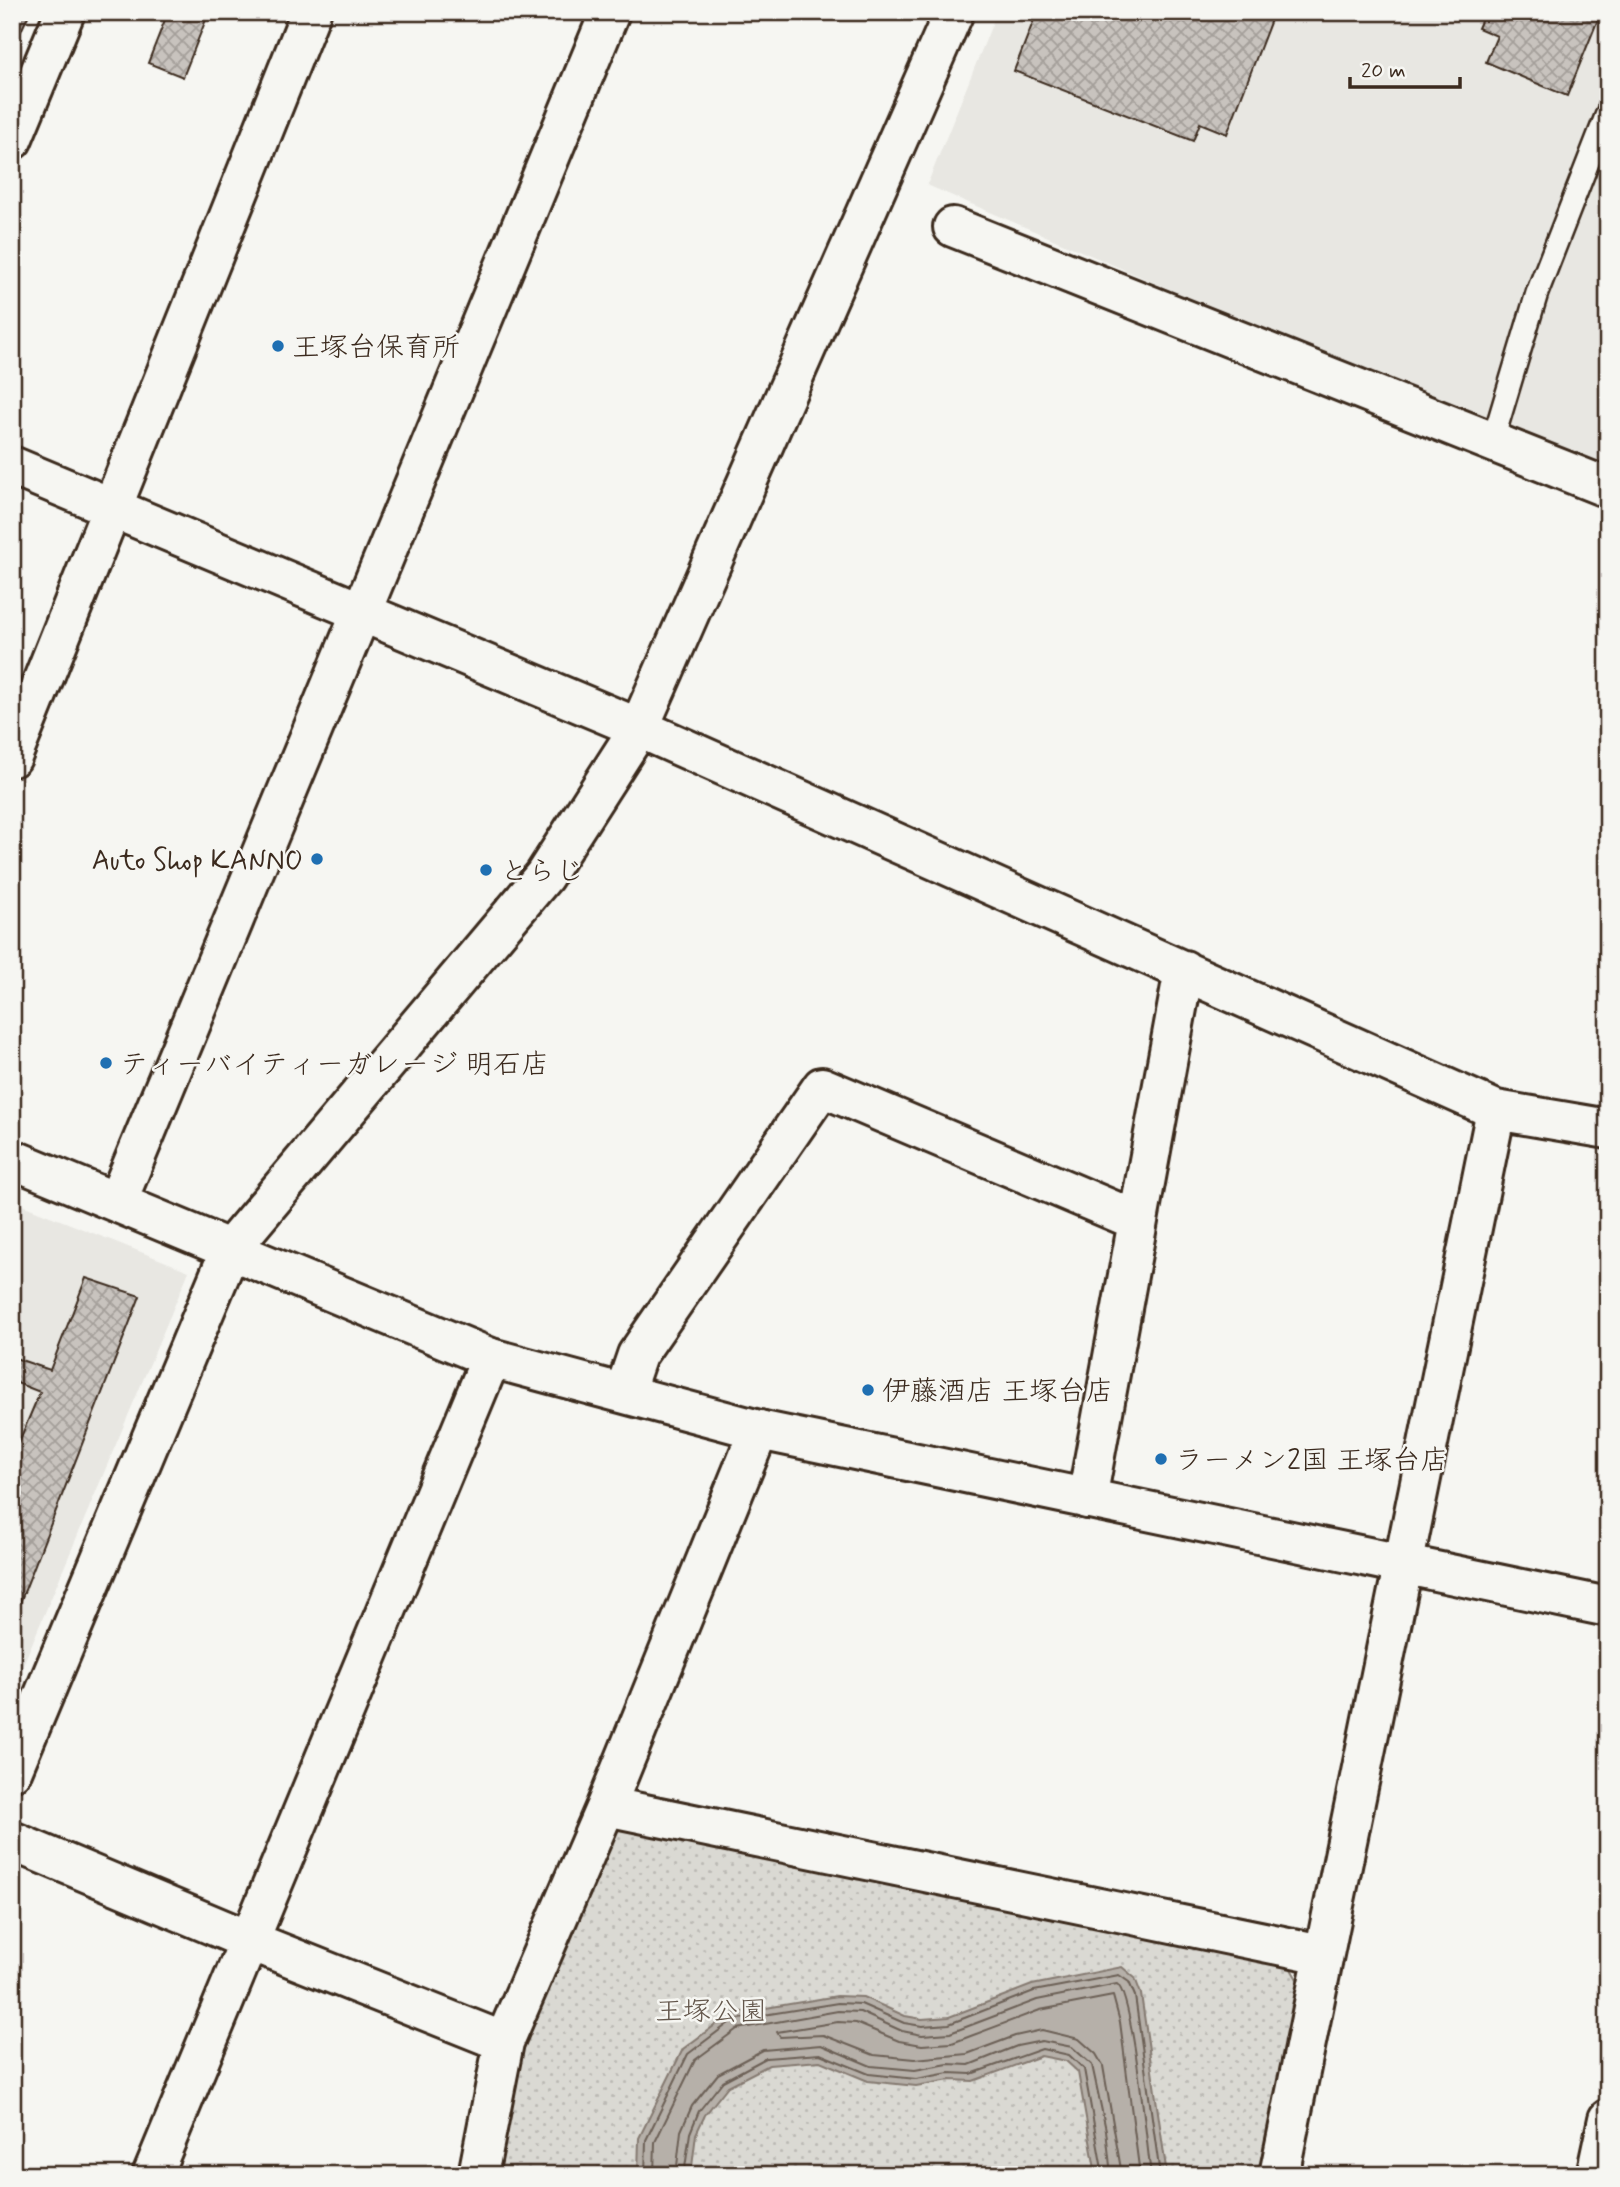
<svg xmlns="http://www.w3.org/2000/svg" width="1620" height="2187" viewBox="0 0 1620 2187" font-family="Mynerve,'Klee One',sans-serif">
<defs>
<pattern id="park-dots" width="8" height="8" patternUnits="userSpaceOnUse" patternTransform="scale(1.75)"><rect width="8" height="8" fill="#dad9d3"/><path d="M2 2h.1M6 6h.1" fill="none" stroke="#bcbab5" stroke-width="1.8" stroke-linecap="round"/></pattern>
<pattern id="building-cross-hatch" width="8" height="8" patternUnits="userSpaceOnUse" patternTransform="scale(1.75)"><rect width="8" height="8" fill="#c8c3be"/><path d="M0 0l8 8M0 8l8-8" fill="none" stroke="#a49f9a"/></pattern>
</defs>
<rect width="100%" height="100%" fill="#f6f6f2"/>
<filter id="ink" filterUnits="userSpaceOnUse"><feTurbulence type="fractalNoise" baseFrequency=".0143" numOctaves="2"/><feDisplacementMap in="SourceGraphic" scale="14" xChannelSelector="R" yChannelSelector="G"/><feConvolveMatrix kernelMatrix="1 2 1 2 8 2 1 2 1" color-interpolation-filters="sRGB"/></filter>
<g filter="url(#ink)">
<path fill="#e8e7e2" d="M997,12h611v471l-162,-75 -519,-223z
M12,1201l177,70 -177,420z"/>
<path fill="url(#park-dots)" stroke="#8a8278" stroke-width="2" d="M633,1825l651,132 17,29 -40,189h-768l25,-119 83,-222z"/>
<path fill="#b6b0a9" stroke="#857a71" stroke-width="2" d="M1122,1967l13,11 6,16 26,181h-71l-18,-103 -12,-11 -25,-5 -68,25 -23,-1 -34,6 -48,-5 -48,-20 -51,4 -41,21 -23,29 -9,19 -5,41h-53l1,-37 44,-89 47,-35 107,-18 26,1 42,19 17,3 27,-2 83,-32z"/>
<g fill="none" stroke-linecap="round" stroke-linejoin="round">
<path stroke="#6c6056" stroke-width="2" d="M645,2175l1,-35 42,-86 45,-34 105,-17 23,1 43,19 18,3 27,-2 85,-33 85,-16 10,7 6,14 25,179
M654,2175l1,-33 40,-82 42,-31 101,-18 22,1 42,19 20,4 28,-2 87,-33 80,-16c16,10 30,163 34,191
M676,2175l5,-44 11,-25 26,-32 45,-24 58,-5 50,21 44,4 33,-6 21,1 48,-19 25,-5 30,6 20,18 14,65 5,45
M684,2175l6,-42 9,-22 24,-30 43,-23 54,-4 49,20 47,5 33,-6 22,1 71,-25 27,6 15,14 19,106
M1122,2175l-19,-109 -7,-12 -17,-15 -37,-9 -27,6 -48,18 -52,5 -41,-4 -51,-20 -43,2 -3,-5 61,-10 18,1 43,18 23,4 30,-2 88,-33 73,-14 7,26 20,153"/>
</g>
<path fill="url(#building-cross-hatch)" stroke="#3b2a1e" stroke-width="2" d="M12,12h18l-9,19 -9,-5z
M168,12h41l-26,65 -35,-14z
M1037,12h237l-47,122 -27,-11 -7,18 -179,-70z
M1485,12h116l-34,84 -81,-34 11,-26 -19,-8z
M86,1278l54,18 -128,327v-165l28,-66 -28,-11v-24l38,13z"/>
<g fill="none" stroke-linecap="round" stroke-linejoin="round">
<defs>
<path id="service" d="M1492,443l45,-150 71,-182"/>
<path id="minor" d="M12,140l53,-128
M953,227l655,261
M12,466l627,262 857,382 112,19
M12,757l299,-745
M117,1202l493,-1190
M624,1393l13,-38 185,-268 316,134
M1087,1499l97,-529
M12,1771l219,-523 313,-372 95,-148 315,-716
M606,1806l716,148
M12,1841l236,99 256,102
M152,2175l339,-817
M478,2175l26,-133 102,-236 153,-376
M1279,2175l217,-1065
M1596,2175l12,-56"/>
<path id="tertiary" d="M12,1159l479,199 268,72 849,177"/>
</defs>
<use href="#service" stroke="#3b2a1e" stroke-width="26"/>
<use href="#minor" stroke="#3b2a1e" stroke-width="44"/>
<use href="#tertiary" stroke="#3b2a1e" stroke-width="44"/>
<use href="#service" stroke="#f6f6f2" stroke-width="21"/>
<use href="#minor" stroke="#f6f6f2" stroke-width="38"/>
<use href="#tertiary" stroke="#f6f6f2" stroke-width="38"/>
</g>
</g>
<g fill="#1f6fb2" stroke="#f6f6f2" stroke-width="2.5">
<circle cx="278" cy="346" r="7"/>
<circle cx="317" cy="859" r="7"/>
<circle cx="486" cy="870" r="7"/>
<circle cx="106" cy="1063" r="7"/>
<circle cx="868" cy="1390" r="7"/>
<circle cx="1161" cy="1459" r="7"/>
</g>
<g text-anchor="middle" stroke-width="5" stroke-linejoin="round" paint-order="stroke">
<g font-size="28" fill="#3b2a1e" stroke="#f6f6f2" text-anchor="start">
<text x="292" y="356">王塚台保育所</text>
<text x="303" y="869" text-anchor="end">Auto Shop KANNO</text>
<text x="500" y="880">とらじ</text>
<text x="120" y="1073">ティーバイティーガレージ 明石店</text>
<text x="882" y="1400">伊藤酒店 王塚台店</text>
<text x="1175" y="1469">ラーメン2国 王塚台店</text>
</g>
<g font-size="28" fill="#63564b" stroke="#f6f6f2">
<text x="711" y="2020">王塚公園</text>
</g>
</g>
<rect width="1620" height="2187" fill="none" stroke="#f6f6f2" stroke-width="42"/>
<rect x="21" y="21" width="1578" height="2145" fill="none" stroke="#3b2a1e" stroke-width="2.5" filter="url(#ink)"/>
<path d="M1350 77v10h110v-10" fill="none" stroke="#3b2a1e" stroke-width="3.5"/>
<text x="1361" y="77" font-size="21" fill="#3b2a1e" stroke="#f6f6f2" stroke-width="5" paint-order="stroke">20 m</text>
</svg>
